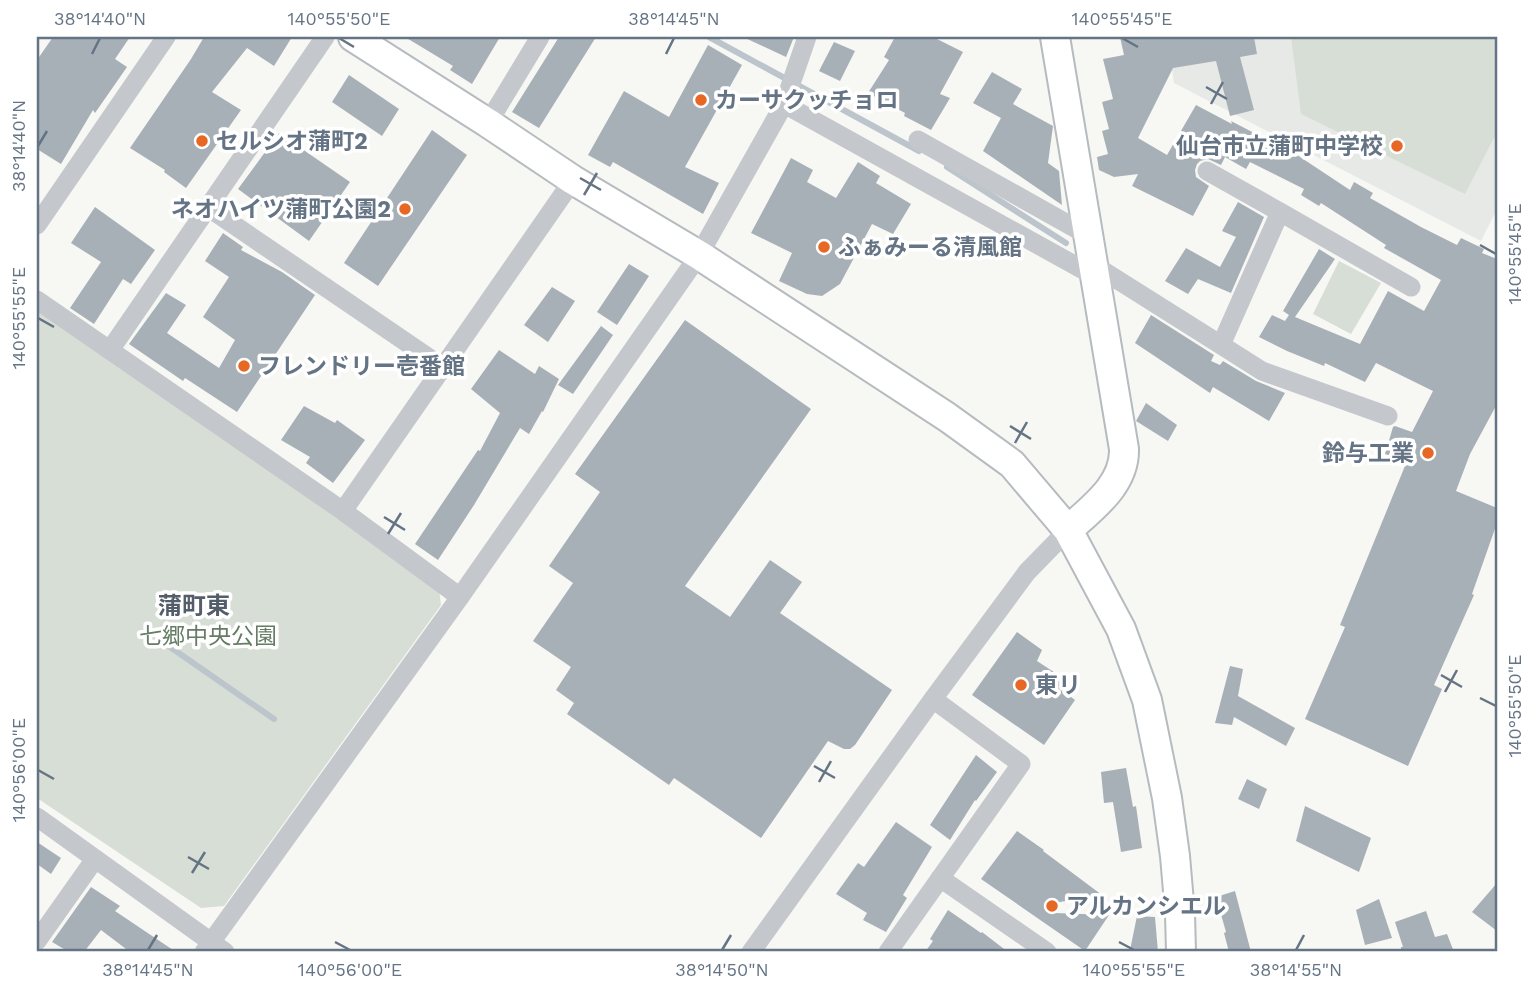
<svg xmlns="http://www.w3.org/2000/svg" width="1534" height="989" viewBox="0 0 1534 989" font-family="'Work Sans','Noto Sans JP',sans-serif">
<rect width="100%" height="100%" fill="#f7f7f4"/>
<path fill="#e7e9e7" d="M1167,37h330v172l-16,32 -307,-158z"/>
<path fill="#d7ded5" d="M1291,37h206v95l-32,62 -164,-80z
M1339,261l42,22 -30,51 -38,-20z
M37,301l402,288 2,16 -217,301 -23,2 -164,-110z"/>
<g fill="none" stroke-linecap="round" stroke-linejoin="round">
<path stroke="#bcc5cb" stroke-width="6" d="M709,37l210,114
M947,167l119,76
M160,640l114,79"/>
</g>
<path fill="#a8b0b7" d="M53,37h77l-15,22 12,8 -32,46 -2,-3 -32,54 -24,-15v-89z
M204,37h88l-18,29 -27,-18 -35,44 29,18 -55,78 -22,-16 1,-2 -35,-22 61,-89z
M405,37h95l-28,47 -22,-14 3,-4z
M559,37h37l-57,91 -27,-16z
M743,37h51l-8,20z
M895,37h38l30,15 -23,42 10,4 -19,32 -27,-14 1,-3 -37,-20 21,-33 -5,-3z
M1120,37h134l3,17 -17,3 14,53 -24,6 -14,-55 -43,7 -35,70 29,17 29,-50 36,19 -1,-3 50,26 1,-2 68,45 4,-8 19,11 -3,5 51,29 36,18 4,-7 23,11 -2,4 15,6v145l-27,50 -14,37 41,17v15l-25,71 2,1 -40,90 8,4 -34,77 -103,-47 40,-92 -5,-2 67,-164 -22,-7 8,-27 2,-1 17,6 21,-41 -57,-28 -11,19 -40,-19 -1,3 -37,-15 -28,-14 13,-22 13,6 4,-6 -6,-4 36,-62 16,10 -40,58 65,27 28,-53 36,20 17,-31 -57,-32 2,-3 -65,-42 -2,3 -18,-11 3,-6 -54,-27 -4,7 -21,-12 -4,8 -13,-6 -8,2 -3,3 -2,6 1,7 13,9 -16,30 -61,-30 6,-12 -24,3 -15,-7 -2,-13 11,-3 -6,-23 7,-2 -7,-27 11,-3 -10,-40 21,-4z
M834,42l21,9 -15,30 -21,-10z
M708,45l34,20 -57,102 34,16 -16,31 -90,-52 -3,5 -22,-12 36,-64 45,26z
M992,72l30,17 -9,15 40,22 -5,37 11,8 3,34 -79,-54 18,-33 -28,-15z
M349,75l50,34 -17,27 -50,-34z
M432,130l35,25 -89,131 -34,-23z
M279,133l71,49 -41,59 -71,-52z
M791,158l22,12 -6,12 29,16 22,-36 22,14 -4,7 35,21 -18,30 -21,-10 -32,60 -18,12 -15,-2 -28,-13 13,-28 -41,-20z
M1238,202l26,15 -33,76 -33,-14 -10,15 -23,-13 21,-33 34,19 16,-30 -14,-6z
M95,207l60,43 -24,34 -8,-5 -29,45 -24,-16 31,-46 -30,-19z
M223,233l20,14 -2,3 41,22 33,23 -78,117 -52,-34 -2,3 -54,-37 37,-51 20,12 -19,28 52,35 16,-28 -32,-23 26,-40 -24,-16z
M629,264l20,12 -32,49 -20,-13z
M552,287l23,14 -27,41 -24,-17z
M1151,315l63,40 -3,6 9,4 3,-4 33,20 29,12 -16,28 -56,-34 -3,6 -75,-50z
M685,320l126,89 -126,177 45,31 40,-57 32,22 -22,31 112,77 -37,55 -5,4h-6l-16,-8 -67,97 -87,-60 -5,7 -102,-71 7,-11 -18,-13 15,-23 -38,-26 40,-58 -24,-17 51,-74 -25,-18z
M601,326l12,9 -40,59 -15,-9z
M499,350l36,24 4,-8 20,13 -16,33 -1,-1 -13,23 -9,-6 -46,77 -36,55 -23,-16 63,-94 2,1 20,-38 -29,-24z
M1146,403l31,22 -9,16 -32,-20z
M304,406l31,17 2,-3 28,20 -32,43 -27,-20 4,-6 -29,-17z
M1017,632l25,18 -5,11 29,19 -4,10 13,10 -31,45 -72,-50z
M1230,666l13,3 -5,27 57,32 -9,18 -52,-29 -2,8 -17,-2z
M976,755l21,17 -21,29 -1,-1 -25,40 -20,-15z
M1126,768l7,39 3,-1 6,42 -21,4 -8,-50 -9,1 -3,-31z
M1247,779l20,10 -8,20 -21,-10z
M1305,806l66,32 -12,34 -63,-31z
M896,822l36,25 -29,48 4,3 -21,34 -23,-12 4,-7 -31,-19 22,-31 6,4z
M1017,831l27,19 -1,1 59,44 -48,8 1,10 54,2 -24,36 -104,-72z
M37,842l24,16 -10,16 -14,-10z
M1497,883v48l-25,-19z
M91,887l29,19 -5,5 61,41h-46l-29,-22 -17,22h-15l-17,-10z
M1235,891l16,61h-22l-5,-19 2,-1 -10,-35z
M1379,899l13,39 -27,7 -9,-35z
M948,910l33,23 1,-1 26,20h-83l8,-11 -3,-2z
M1426,911l9,26 12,-3 7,18h-53v-5h2l-8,-25z
M1137,916l18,1 3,35 -28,-2z"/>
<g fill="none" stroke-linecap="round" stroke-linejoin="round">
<defs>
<path id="secondary" d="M353,37l135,86 85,57 126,75 248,162 65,47 56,66 53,99 26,71 20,98 8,58 5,58 1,38
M1055,37l69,412c1,36 -32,59 -56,81"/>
</defs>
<use href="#secondary" stroke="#b6bbc0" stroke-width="32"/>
<path stroke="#c4c7cb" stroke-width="19" d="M784,104l312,173
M488,123l52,-86
M918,140l171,96
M1207,171l73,41
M209,208l235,160
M37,225l129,-188
M1094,265l127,80 59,-133 131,75
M37,300l306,211 117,86
M1221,345l41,26 126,45
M110,350l215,-313
M343,511l230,-331
M37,817l188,135
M940,878l107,74
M37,941l58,-82
M204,952l256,-355 239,-342 85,-151 23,-67
M751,952l182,-253 94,-127 41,-42
M888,952l133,-188 -88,-65"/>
<use href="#secondary" stroke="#fff" stroke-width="28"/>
</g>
<path fill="none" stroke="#657485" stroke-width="2.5" d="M339,38l15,9M1122,38l16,9M92,54l8,-16M666,54l8,-16M1206,87l21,12M1211,104l12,-22M38,146l9,-15M580,178l21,12M584,195l13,-22M1480,245l16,9M38,318l16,9M1010,426l21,13M1015,443l12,-21M384,517l21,13M388,534l13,-21M1441,675l21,12M1445,692l12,-22M1480,698l16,8M814,766l21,12M38,770l16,9M819,782l12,-21M188,857l21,12M192,873l13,-21M335,942l15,8M1119,942l15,8M148,950l9,-15M722,950l9,-15M1296,950l8,-15"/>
<g fill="#e76724" stroke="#fff" stroke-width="2.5">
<circle cx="701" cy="100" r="7"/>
<circle cx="202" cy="141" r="7"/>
<circle cx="1397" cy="146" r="7"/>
<circle cx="405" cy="209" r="7"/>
<circle cx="824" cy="247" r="7"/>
<circle cx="244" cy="366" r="7"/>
<circle cx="1428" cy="453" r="7"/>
<circle cx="1021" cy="685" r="7"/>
<circle cx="1052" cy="906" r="7"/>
</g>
<g text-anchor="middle" stroke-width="7" stroke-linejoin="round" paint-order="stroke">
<g font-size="23" font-weight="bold" fill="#657485" stroke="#fff" text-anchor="start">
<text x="715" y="108">カーサクッチョロ</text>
<text x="216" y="149">セルシオ蒲町2</text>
<text x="1383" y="154" text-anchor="end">仙台市立蒲町中学校</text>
<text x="391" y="217" text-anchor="end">ネオハイツ蒲町公園2</text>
<text x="838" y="255">ふぁみーる清風館</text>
<text x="258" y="374">フレンドリー壱番館</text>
<text x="1414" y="461" text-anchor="end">鈴与工業</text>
<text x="1035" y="693">東リ</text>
<text x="1066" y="914">アルカンシエル</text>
</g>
<g font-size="23" fill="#667c64" stroke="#fff">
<text x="208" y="644">七郷中央公園</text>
</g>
<g font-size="24" font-weight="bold" fill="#535e6a" stroke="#fff">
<text x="194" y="614">蒲町東</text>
</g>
</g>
<rect width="1534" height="989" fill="none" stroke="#ffffff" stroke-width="77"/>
<rect x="38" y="38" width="1458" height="912" fill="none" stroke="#657485" stroke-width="2.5"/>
<g font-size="18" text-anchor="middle" fill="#657485">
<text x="100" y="25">38°14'40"N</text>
<text x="339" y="25">140°55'50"E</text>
<text x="674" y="25">38°14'45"N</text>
<text x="1122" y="25">140°55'45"E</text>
<text transform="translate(19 146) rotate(-90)" y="6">38°14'40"N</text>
<text transform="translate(1515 254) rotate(-90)" y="6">140°55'45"E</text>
<text transform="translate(19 318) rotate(-90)" y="6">140°55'55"E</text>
<text transform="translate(1515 706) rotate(-90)" y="6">140°55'50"E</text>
<text transform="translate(19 770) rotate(-90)" y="6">140°56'00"E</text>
<text x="148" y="976">38°14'45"N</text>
<text x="350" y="976">140°56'00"E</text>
<text x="722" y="976">38°14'50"N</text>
<text x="1134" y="976">140°55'55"E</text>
<text x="1296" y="976">38°14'55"N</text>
</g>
</svg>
